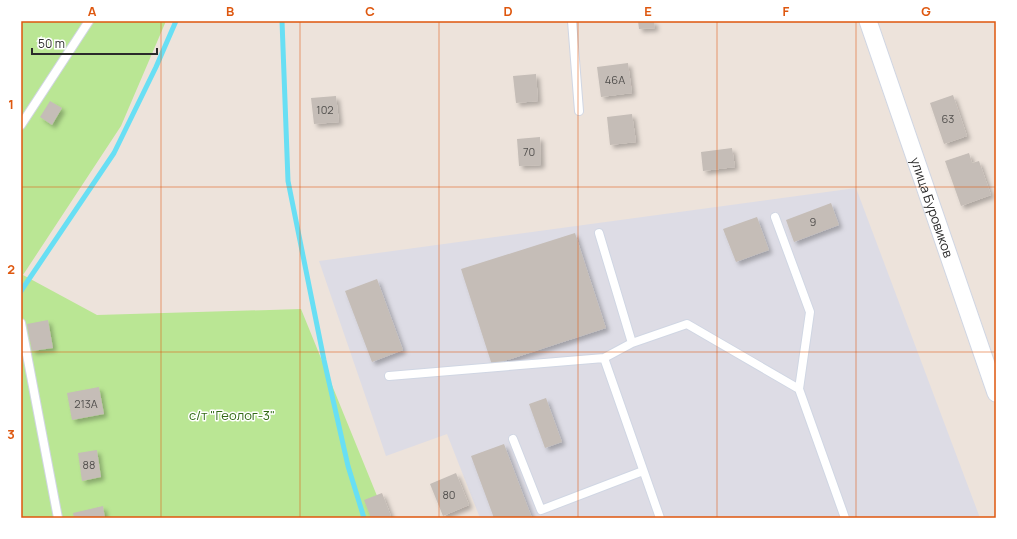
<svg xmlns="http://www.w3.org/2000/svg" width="1017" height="539" viewBox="0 0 1017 539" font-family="Manrope,sans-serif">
<defs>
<filter id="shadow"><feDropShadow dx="3.5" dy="3.5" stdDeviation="2" flood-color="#0004"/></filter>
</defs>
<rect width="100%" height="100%" fill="#ede3db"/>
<path fill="#dddce5" d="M856,188l124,330h-500l-33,-84 -61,22 -67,-195z"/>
<path fill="#bae694" d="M21,21h145l-45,105 -98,149 74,40 204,-6 85,209h-365z"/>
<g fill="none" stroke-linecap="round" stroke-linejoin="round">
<path stroke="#68dff4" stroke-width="5" d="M282,21l6,160 36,179 24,106 16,52
M21,291l93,-138 42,-86 20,-46"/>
</g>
<path fill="#c5bdb7" filter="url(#shadow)" d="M638,21h16l1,7 -16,1z
M628,63l4,30 -31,4 -4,-30z
M536,74l2,27 -22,2 -3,-27z
M953,95l14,41 -23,8 -14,-41z
M336,96l3,26 -25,2 -3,-26z
M50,101l12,7 -10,17 -12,-8z
M632,114l4,28 -26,3 -3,-28z
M540,137l1,28 -22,1 -2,-27z
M732,148l3,19 -32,4 -2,-19z
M969,153l3,10 7,-2 12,34 -30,11 -16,-45z
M831,203l8,22 -45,17 -8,-22z
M757,217l12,33 -33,12 -13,-33z
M575,233l31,95 -114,37 -31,-96z
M377,279l26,71 -31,12 -27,-71z
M48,320l5,28 -21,3 -5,-27z
M99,387l5,27 -32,6 -5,-27z
M546,398l16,44 -17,6 -16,-44z
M504,444l28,74h-38l-23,-62z
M97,450l4,27 -19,4 -4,-28z
M456,473l13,32 -26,11 -13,-32z
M382,493l9,23 -5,2h-15l-7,-18z
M103,506l2,12h-31l-1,-5z"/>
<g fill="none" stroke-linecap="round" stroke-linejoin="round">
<defs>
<path id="lane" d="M572,21l7,90
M21,125l68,-104
M775,217l35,95 -11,77
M599,233l33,110
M21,323l37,195
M604,358l28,-15 55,-19 112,65 46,129
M389,376l215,-18 56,160
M513,439l28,71 102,-39"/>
<g id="street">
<path id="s1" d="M868,21l128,372"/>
</g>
</defs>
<use href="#lane" stroke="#d0d6e3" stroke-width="10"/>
<use href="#street" stroke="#d0d6e3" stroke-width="19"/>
<use href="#lane" stroke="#fff" stroke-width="8"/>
<use href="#street" stroke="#fff" stroke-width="17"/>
</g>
<path fill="none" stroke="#de570e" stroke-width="1" stroke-opacity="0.55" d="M161,21v497M300,21v497M439,21v497M578,21v497M717,21v497M856,21v497M21,187h975M21,352h975"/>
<g text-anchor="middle" stroke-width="3" stroke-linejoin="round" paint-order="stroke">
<g font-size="11" fill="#514f4d">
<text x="615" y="84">46А</text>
<text x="325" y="114">102</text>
<text x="948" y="123">63</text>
<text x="529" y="156">70</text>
<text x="813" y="226">9</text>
<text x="86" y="408">213А</text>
<text x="89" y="469">88</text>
<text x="449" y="499">80</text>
</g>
<g font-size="13" fill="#2a2a2a" stroke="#fff">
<text dy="5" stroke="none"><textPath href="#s1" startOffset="197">улица Буровиков</textPath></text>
</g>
<g font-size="13" fill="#326a16" stroke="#fff">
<text x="232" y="420">с/т "Геолог-3"</text>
</g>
</g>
<rect width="1017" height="539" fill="none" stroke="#ffffff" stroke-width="44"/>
<path d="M32 48v6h125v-6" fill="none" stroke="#2a2a2a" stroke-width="2"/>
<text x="38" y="48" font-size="12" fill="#2a2a2a" stroke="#ffffff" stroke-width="3" paint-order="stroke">50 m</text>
<rect x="22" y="22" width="973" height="495" fill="none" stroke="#de570e" stroke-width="1.5"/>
<g font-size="13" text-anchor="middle" font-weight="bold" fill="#de570e">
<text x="92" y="16">A</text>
<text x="230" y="16">B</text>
<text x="370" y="16">C</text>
<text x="508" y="16">D</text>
<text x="648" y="16">E</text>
<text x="786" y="16">F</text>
<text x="926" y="16">G</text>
<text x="11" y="109">1</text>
<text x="11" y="274">2</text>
<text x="11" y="439">3</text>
</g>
</svg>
